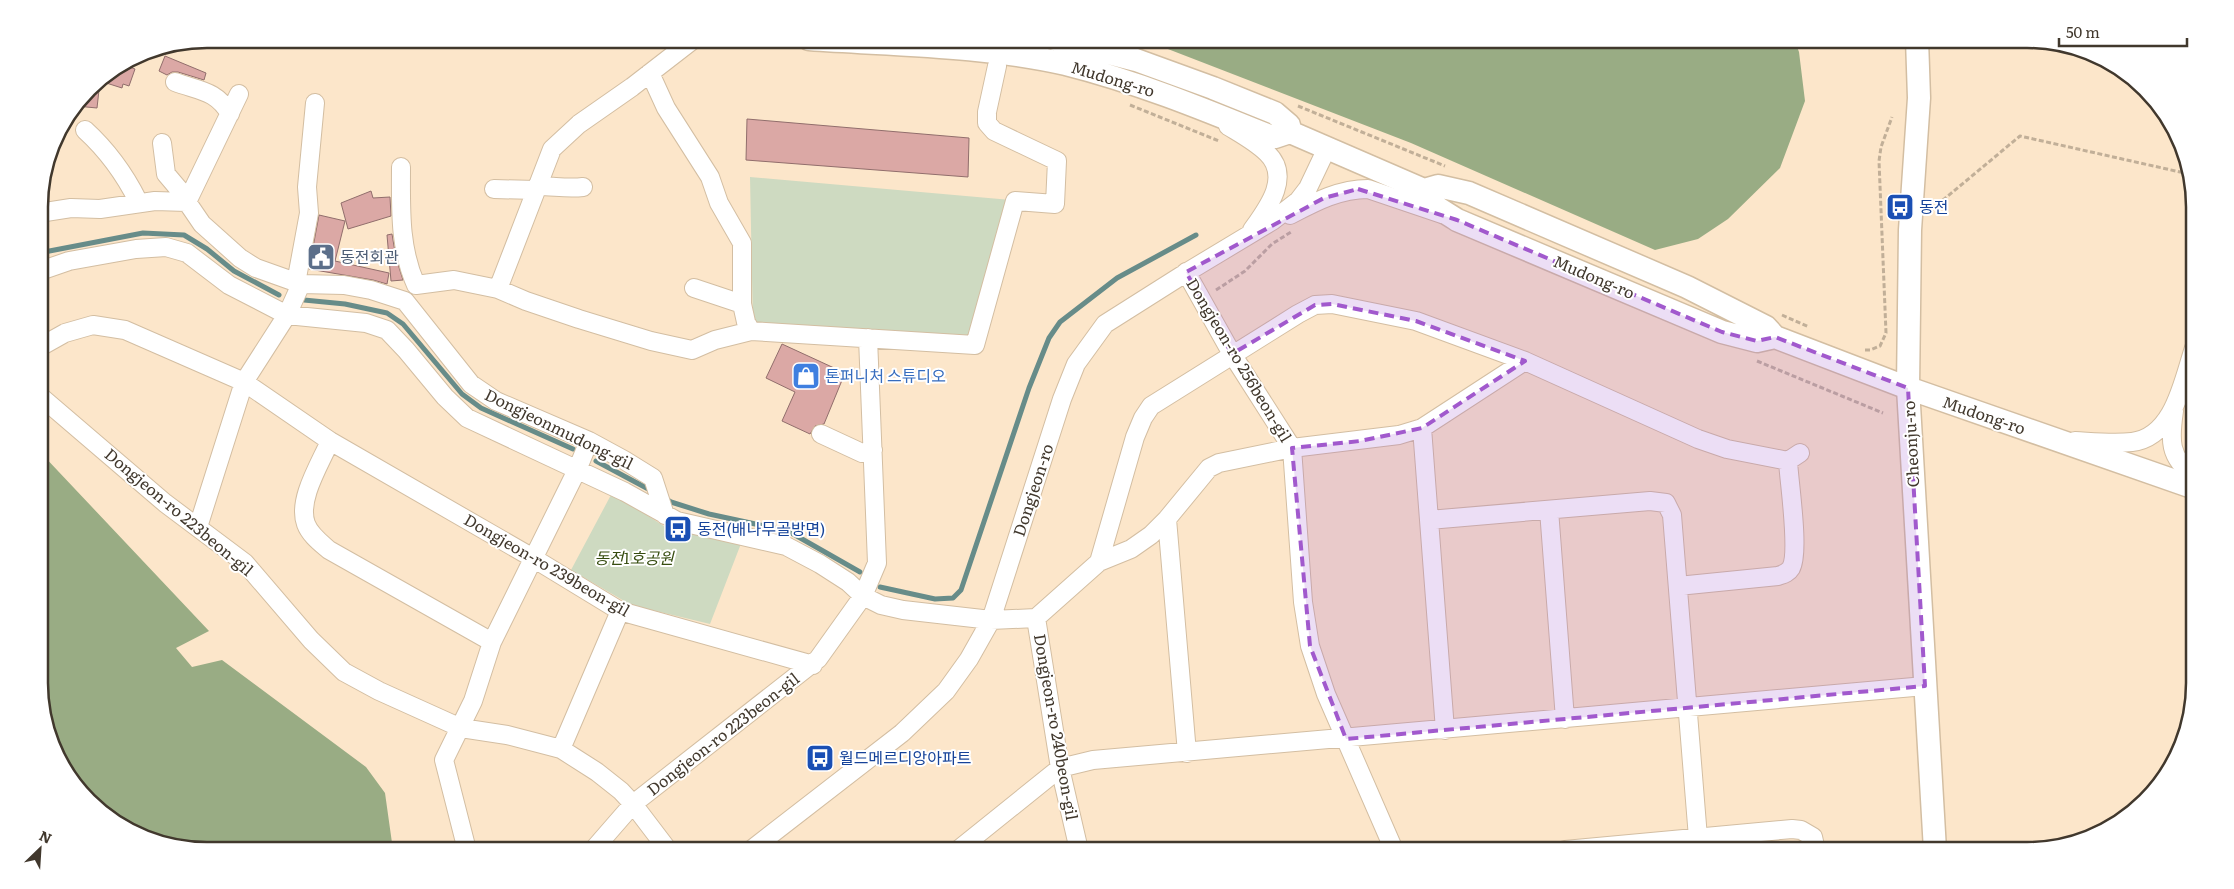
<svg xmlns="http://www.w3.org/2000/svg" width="2234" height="889" viewBox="0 0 2234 889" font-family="Literata,'Noto Sans KR',serif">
<rect width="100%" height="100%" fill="#fce6ca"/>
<path fill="#cedac1" d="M750,177l261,23 -39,142 -219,-14z
M612,493l55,35 75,13 -32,83 -79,-19 -60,-35z"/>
<path fill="#99ac84" d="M1142,39h652l5,13 6,49 -25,67 -52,51 -30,20 -43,11 -244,-107z
M41,453l168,178 -33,17 16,19 30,-7 144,107 19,26 8,57h-187l-54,-9 -72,-48 -38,-78z"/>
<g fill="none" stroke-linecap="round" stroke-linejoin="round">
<path stroke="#678c89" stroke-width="5" d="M39,253l104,-20 41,2 23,14 27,22 45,24
M304,300l41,4 42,9 16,11 59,70 19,14 92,41
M596,461l56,30
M664,498l7,4 38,12 79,17 72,41
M880,587l55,12 18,-1 8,-8 68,-202 20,-50 11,-16 57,-44 79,-43"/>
</g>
<path fill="#dba8a5" stroke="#916e6c" d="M165,56l41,17 -2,7 -26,-8h-6l-5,3 -8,-4z
M122,64l13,5 -6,17 -6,-2 -1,4 -22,-7 -3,27 -21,-2 20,-25z
M747,119l222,19 -1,39 -222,-17z
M371,191l2,7 17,-1 1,19 -43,13 -7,-26z
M319,215l26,6 -10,40 54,12 -2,11 -14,-4 -64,-11z
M392,234l4,24 7,22 -12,1 -4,-46z
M782,344l63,29 -21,51 -9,2 -5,8 -28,-13 13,-29 -29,-14z"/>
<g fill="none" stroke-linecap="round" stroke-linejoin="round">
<defs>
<path id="minor" d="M650,73l16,35 44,69 9,26 23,40v61l4,18 5,9
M175,82c24,9 41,8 55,32
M1228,126c13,8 28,16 39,27 25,24 0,56 -15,77
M85,130c23,21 39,43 53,71l-3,1
M162,143l4,31 22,26
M401,167c0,41 -2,80 15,118
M538,186c16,0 29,3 45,1
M494,189l42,1
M187,202l52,-108
M39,213l32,-5 29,1 55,-8 32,1 15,22 38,34 16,10 45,16 43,1 27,5 34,11 66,83 25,17 93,40 35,19 29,18 12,37
M1290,215c25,-13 49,-26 78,-26l74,25
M40,271l29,-10 67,-12 30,-2 21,6 42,32 58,30 79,8 21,7 19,20 39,47 22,21 158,74 52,29 109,25 34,18 28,18 15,14 18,9 22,5 88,10 45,-2
M1186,272l46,82 60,94 11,154 7,44 16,48 68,156
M296,283l13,-70 -2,-26 8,-84
M416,285l38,-5 44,9 28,12 53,18 72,22 41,9 23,-10 36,-9 224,14 40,-144 40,3 2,-43 -63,-30 -7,-8v-11l10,-46
M694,288l48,16
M498,289l54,-140 27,-25 53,-37 62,-48
M40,347l25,-14 28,-8 32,5 119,52 86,59 203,117 87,53 193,54
M40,396l125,107 80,60 66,77 33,32 35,19 82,37 46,7 54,14 36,23 24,19 12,13 35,46
M2174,411c-4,27 -6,48 21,64
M1422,428l23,302
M821,434l41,19 11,-3
M330,441c-10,23 -33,59 -24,83 4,11 15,19 23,26l163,92
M2075,441c19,1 38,3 57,1 42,-5 51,-61 62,-94
M1549,510l16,209
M1167,519l20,234
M1429,520l221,-19 16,2 6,12 27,335
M198,527l46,-145 43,-67 14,-31
M1099,562l36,-125 8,-19 8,-12 147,-92 17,-9 17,-1 84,17 109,40 173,78 29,10 61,12 12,-8
M1678,586l100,-10c6,-2 10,-3 13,-8 9,-16 -2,-86 -3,-107
M1036,618l63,-56 32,-13 20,-14 16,-16 42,-51 10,-5 73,-15 107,-13 23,-7 103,-67
M1036,618l24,150 19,82
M561,749l59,-138
M467,850l-23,-90 29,-59 19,-59 85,-172 12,-29
M593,850l40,-46 185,-145 45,-63 14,-33 -9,-225
M751,850l151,-117 44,-42 23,-32 22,-39 71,-221 14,-35 29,-40 79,-50 88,-53 26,-20 10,-13 19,-40
M958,850l102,-82 33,-8 832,-74
M1565,850l227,-21 9,1 12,7 3,13"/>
<path id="major" d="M809,39c85,6 173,6 257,25 68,17 135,44 201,71l8,2 15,-5
M1055,39l81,21 77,28 62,25 14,12 1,7
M1917,39l2,59 -9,132 -2,158 27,462
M1290,132l134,58 14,-4 31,7 218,94 79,40 9,10 133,51 287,100
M1424,190c3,15 22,22 33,30l265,112 35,9 18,-4"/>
</defs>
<use href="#minor" stroke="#d3bea2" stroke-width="20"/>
<use href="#major" stroke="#d3bea2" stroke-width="25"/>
<path stroke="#c1af98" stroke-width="3" stroke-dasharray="5 2.5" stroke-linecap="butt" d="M656,39h10
M709,41l84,6
M1130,105l89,36
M1298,106l147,60
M1931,210l89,-74 169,38
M1216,290l29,-19 27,-27 19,-12
M1782,315l27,12
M1865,350h5l10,-4 6,-13 -7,-172 2,-14 11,-30
M1757,361l126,52"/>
<use href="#minor" stroke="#fff" stroke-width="18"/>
<use href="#major" stroke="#fff" stroke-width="22"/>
</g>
<path fill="#a159cd" fill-opacity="0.2" stroke="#a159cd" stroke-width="4" stroke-dasharray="10 6" stroke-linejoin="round" d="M1358,189l99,31 265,112 35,9 18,-4 133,51 17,298 -579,53 -36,-93 -18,-198 68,-7 62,-13 103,-67 -109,-40 -84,-17 -17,1 -83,49 -46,-82 138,-74z"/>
<defs>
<symbol id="bus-square" viewBox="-11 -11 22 22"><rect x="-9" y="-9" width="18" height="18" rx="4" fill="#1a4fb4" stroke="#fff"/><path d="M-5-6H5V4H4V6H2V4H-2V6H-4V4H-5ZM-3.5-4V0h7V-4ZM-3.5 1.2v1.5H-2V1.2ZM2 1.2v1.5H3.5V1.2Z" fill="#fff"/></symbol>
<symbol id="civic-square" viewBox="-11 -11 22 22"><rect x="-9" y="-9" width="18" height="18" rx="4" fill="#5c6f8a" stroke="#fff"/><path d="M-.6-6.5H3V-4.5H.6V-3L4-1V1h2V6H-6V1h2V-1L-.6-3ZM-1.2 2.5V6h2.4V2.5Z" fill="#fff"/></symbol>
<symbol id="shop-square" viewBox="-11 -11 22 22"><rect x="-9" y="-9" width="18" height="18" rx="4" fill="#3f7fe0" stroke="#fff"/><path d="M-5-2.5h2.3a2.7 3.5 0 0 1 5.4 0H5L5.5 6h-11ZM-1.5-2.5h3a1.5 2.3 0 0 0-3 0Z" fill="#fff"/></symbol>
</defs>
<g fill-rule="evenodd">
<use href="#bus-square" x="1884" y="191" width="32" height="32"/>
<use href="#civic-square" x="305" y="241" width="32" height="32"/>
<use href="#shop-square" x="790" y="360" width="32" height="32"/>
<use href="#bus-square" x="662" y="513" width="32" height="32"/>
<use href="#bus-square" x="804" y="742" width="32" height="32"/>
</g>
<g text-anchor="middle" stroke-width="4" stroke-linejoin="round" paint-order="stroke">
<g font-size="16" fill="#41382d" stroke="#fff">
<text transform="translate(1113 79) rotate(17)" y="6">Mudong-ro</text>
<text transform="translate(1594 277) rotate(23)" y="6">Mudong-ro</text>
<text transform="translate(1239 360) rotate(59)" y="6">Dongjeon-ro 256beon-gil</text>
<text transform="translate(1984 415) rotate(19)" y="6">Mudong-ro</text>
<text transform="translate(559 429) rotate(26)" y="6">Dongjeonmudong-gil</text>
<text transform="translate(1911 444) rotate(-93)" y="6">Cheonju-ro</text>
<text transform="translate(1033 490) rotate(-72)" y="6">Dongjeon-ro</text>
<text transform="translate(179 512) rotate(40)" y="6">Dongjeon-ro 223beon-gil</text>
<text transform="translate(547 565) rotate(30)" y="6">Dongjeon-ro 239beon-gil</text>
<text transform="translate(1056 727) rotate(80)" y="6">Dongjeon-ro 240beon-gil</text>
<text transform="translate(723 734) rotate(-38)" y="6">Dongjeon-ro 223beon-gil</text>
</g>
<g font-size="16" fill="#164399" stroke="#fff" text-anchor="start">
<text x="1919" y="213">동전</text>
<text x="697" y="535">동전(배나무골방면)</text>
<text x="839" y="764">월드메르디앙아파트</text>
</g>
<g font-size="16" fill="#4e5e75" stroke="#fff" text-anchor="start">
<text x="340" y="263">동전회관</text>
</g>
<g font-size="16" fill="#366cbe" stroke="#fff" text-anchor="start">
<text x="825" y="382">톤퍼니처 스튜디오</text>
</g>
<g font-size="16" font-style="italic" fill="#364c0f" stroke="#fff">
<text x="634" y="564">동전1호공원</text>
</g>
</g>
<path d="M0 0H2234V889H0ZM207 48H2027A159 159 0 0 1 2186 207V683A159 159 0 0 1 2027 842H207A159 159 0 0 1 48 683V207A159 159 0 0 1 207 48Z" fill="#fff" fill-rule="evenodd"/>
<path fill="none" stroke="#41382d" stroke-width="2.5" d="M207 48H2027A159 159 0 0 1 2186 207V683A159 159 0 0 1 2027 842H207A159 159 0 0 1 48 683V207A159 159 0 0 1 207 48Z"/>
<g transform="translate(40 849) rotate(25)" stroke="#ffffff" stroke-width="4" paint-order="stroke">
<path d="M0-4L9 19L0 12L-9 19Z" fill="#41382d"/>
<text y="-8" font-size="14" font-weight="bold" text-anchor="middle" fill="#41382d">N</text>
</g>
<path d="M2059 38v8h128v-8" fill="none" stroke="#41382d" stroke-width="2.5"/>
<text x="2066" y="38" font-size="15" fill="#41382d" stroke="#ffffff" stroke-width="4" paint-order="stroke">50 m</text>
</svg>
